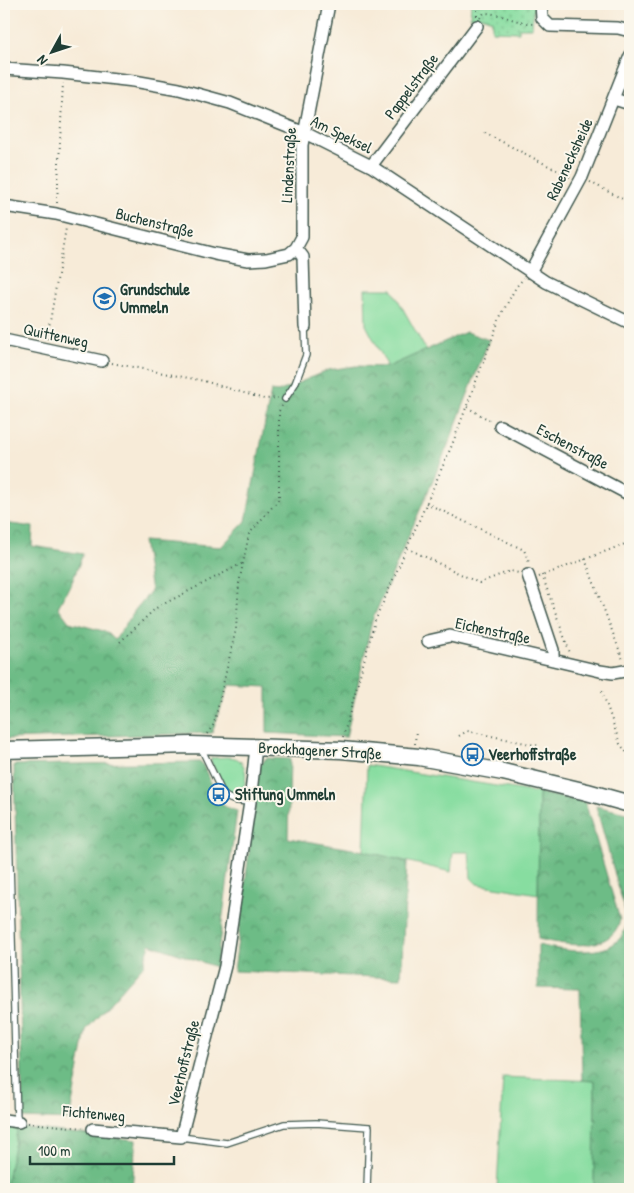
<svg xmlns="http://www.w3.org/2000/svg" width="634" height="1193" viewBox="0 0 634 1193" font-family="'Patrick Hand',sans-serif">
<defs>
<pattern id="forest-crowns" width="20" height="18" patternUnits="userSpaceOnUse" patternTransform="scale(1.25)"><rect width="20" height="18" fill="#6dbc86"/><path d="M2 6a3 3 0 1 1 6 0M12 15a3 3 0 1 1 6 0" fill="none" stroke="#599a6e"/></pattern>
<pattern id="park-dots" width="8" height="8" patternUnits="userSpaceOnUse" patternTransform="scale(1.25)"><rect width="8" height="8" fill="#87dda0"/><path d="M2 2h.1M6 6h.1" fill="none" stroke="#6eb483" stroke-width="1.8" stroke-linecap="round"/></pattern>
</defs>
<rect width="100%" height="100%" fill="#fbf7ec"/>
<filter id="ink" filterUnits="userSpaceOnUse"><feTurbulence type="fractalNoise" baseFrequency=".02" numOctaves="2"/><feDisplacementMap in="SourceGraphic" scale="10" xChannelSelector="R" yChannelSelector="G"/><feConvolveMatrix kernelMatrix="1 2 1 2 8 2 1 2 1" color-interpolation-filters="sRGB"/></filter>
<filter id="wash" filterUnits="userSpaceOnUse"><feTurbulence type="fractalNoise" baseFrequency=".0096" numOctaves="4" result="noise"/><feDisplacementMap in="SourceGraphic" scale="20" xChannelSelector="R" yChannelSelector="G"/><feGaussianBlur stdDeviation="1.12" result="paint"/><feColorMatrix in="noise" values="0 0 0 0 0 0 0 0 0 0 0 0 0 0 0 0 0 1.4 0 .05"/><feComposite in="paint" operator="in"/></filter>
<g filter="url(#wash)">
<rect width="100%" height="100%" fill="#f7ebd8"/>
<path fill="#87dda0" stroke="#538d6a" d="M365,289h27l34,61 -38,17 -22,-42z
M211,758c8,0 17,-2 24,0 18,5 12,47 -9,33l-15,-29z
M367,765l172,28 -1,101 -61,-10 -6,-6 -2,-26h-16l-2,20 -87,-21z
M503,1077l92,4 -1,108h-97z
M4,1126l14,1 -13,62h-1z"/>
<path fill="url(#forest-crowns)" stroke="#467c5d" d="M466,332l23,8 -41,105 -76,176 -26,116 -79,-4v-46l-38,-2 -17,48 -208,6v-216l29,4 -1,19 51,8 -11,28 -14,25 11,15 38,10 8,8 20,-30 16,-19 -8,-50 78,6 25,-26 25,-130 7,1 50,-22 28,-4 32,1z
M266,758l24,1 -2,79 76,13 43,11 -6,116 -167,-7 26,-205z
M201,762c7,11 15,39 25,45 3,2 8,3 11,4l-21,156 -66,-23 -7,22 -57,64 -17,90 -46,-2 -9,-353z
M539,793l46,9 35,118c-8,34 -57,25 -82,19z
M596,806l34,8v96l-5,1z
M628,922l2,6v261h-36l1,-108 -13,-1 -2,-91 -42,-1v-43c21,5 61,12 78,-3 7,-5 9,-13 12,-20z
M18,1127l118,13 -4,49h-127z"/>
<path fill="url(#park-dots)" stroke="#538d6a" d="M471,4h63l-2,24h-13v4l-27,-1v-11l-8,-3h-14z"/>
</g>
<g filter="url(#ink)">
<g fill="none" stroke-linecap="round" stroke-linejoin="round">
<defs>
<path id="lane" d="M285,399l10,-15 11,-29 -1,-28
M203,748v4l20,42c8,8 16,7 27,8
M7,752l10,370
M181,1137l46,6 57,-19 32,-1 53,4 -2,62"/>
<path id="street" d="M541,4l1,14 8,8 68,2 12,3
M4,69l59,4 71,8 45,8 51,14 75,30 66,33 175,116 84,41
M614,99l16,5
M371,166l106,-140
M4,206l52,8 159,40 33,6 18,-1 23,-5 7,-6 6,-11v-92l27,-141
M296,248l7,9 2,70
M530,272l52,-95 48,-121
M4,340l98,21
M500,426l130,69
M528,575l25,75v10
M428,641l22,-5 150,35 13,2 17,-3
M4,1120l15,2
M93,1129l88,8 44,-171 25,-164 6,-55"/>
<path id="secondary" d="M4,750l187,-5 150,5 78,7 84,15 84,20 43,12"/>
</defs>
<use href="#lane" stroke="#3f574d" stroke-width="8"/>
<use href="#street" stroke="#3f574d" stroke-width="14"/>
<use href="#secondary" stroke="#3f574d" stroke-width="19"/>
<path stroke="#3f574d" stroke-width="2" stroke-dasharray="1 4" stroke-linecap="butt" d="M477,16v-12
M480,18l4,-5c17,0 32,10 50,11
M485,133l85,44
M590,182l40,21
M57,203l6,-120
M47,339l19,-111
M112,363l92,18 60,18 14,-1
M467,407l24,14
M426,503l98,47 6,15
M627,539l3,8
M407,548l72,35 31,-12 9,2
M585,559l38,101
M542,575l28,78
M539,577l91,-35
M120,642l36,-34 87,-45
M602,691l18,53 10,13
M207,734l7,-10 22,-95 3,-46 10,-49 30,-35v-88l3,-5
M459,736l8,-5 73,15
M343,737l32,-116 77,-176 49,-130 15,-28 8,-9
M415,744l1,-15
M627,775l3,-2
M28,1123l55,5"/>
<use href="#lane" stroke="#fff" stroke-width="5.5"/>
<use href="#street" stroke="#fff" stroke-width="11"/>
<use href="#secondary" stroke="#fff" stroke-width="16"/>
</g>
</g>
<defs>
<symbol id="school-ring" viewBox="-11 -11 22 22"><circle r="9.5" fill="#fbf7ec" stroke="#1f6fb2" stroke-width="1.5"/><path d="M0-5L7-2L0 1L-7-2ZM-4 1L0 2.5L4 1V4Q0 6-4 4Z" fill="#1f6fb2"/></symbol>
<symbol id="bus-ring" viewBox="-11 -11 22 22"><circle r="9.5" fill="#fbf7ec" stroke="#1f6fb2" stroke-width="1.5"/><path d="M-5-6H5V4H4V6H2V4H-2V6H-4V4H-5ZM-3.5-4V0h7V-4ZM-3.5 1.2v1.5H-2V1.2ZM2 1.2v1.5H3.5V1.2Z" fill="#1f6fb2"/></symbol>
</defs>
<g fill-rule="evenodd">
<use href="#school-ring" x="92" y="286" width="25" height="25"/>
<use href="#bus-ring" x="460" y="742" width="25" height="25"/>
<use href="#bus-ring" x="206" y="782" width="25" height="25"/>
</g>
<g text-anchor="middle" stroke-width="4" stroke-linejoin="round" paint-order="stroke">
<g font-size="16" fill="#1f3d34" stroke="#fbf7ec">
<text transform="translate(411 86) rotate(-53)" y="6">Pappelstraße</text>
<text transform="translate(342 134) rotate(26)" y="6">Am Speksel</text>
<text transform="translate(569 159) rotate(-65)" y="6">Rabenecksheide</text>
<text transform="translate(288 165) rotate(-87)" y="6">Lindenstraße</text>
<text transform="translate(155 222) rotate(14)" y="6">Buchenstraße</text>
<text transform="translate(56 335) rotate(12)" y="6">Quittenweg</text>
<text transform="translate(573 446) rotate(28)" y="6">Eschenstraße</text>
<text transform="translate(493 630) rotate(12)" y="6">Eichenstraße</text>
<text transform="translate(320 750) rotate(3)" y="6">Brockhagener Straße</text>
<text transform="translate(183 1063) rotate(-76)" y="6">Veerhoffstraße</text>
<text transform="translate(94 1113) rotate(5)" y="6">Fichtenweg</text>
</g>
<g font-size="16" font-weight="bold" fill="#1f3d34" stroke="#fbf7ec" text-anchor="start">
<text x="120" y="295">Grundschule<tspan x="120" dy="18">Ummeln</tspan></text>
<text x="488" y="760">Veerhoffstraße</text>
<text x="235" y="800">Stiftung Ummeln</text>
</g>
</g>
<rect width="634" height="1193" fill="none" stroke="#fbf7ec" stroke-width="20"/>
<g transform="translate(52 52) rotate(230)" stroke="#fbf7ec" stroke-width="4" paint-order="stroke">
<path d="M0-4L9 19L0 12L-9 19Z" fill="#1f3d34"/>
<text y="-8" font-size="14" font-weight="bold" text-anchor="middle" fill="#1f3d34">N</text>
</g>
<path d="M30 1156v8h144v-8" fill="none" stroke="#1f3d34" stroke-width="2.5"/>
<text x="38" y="1156" font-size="15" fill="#1f3d34" stroke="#fbf7ec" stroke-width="4" paint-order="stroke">100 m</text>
</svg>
